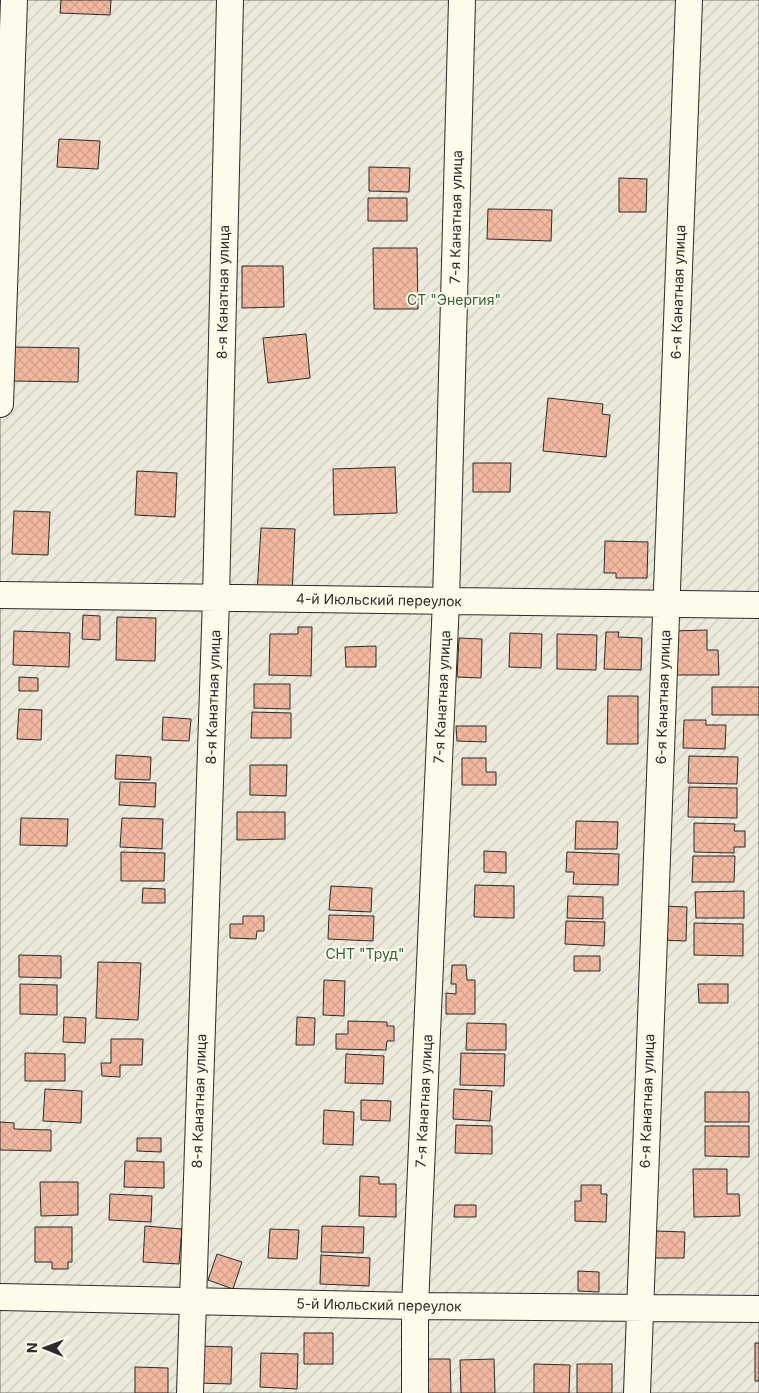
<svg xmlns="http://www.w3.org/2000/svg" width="759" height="1393" viewBox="0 0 759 1393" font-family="Inter,sans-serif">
<defs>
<pattern id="garden-furrows" width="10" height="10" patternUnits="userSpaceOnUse" patternTransform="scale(1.25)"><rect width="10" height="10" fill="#ecebdb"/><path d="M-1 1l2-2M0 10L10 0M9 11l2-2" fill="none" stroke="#cbcabc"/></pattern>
<pattern id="building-cross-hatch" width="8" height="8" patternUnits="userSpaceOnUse" patternTransform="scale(1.25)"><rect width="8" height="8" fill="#f2b8a0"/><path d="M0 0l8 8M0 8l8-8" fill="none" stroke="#d09e8a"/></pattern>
</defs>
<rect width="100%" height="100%" fill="#fdfbea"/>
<path fill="url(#garden-furrows)" stroke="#74746e" d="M0,0h759v1393h-759z"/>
<path fill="url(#building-cross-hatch)" stroke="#2b2b2b" d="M61,0h50l-1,15 -50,-2z
M59,139l41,2 -2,28 -41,-2z
M369,167l41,1 -1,24 -40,-1z
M619,178l28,1 -1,33h-27z
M368,198h39v23h-39z
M488,209l64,1 -1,31 -64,-2z
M373,248h44l1,61h-44z
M242,266h41l1,41 -42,1z
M306,334l4,44 -42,5 -5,-45z
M13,347l66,1 -1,34 -65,-1z
M548,398l55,6 -1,10 8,1 -4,42 -63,-6z
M473,463h38l-1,29h-37z
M395,467l2,46 -63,2 -1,-46z
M137,471l40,2 -2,44 -40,-2z
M14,511l36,1 -2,43 -36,-1z
M261,528l34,1 -3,66 -35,-2z
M605,541l43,1 -1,36h-31v-5h-12z
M83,615l17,1v24l-18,-1z
M117,617l39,1 -1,43 -39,-1z
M298,627h14l-1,49 -42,-1 1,-41h28z
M707,630v20h11l1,25h-47v-44z
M14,631l56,2 -1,34 -56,-2z
M606,632h13l-1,5 24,1 -1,32 -37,-1z
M510,633l32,1 -1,34 -32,-1z
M557,634l40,1 -1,35 -39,-1z
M459,638l23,1 -1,39 -24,-1z
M376,646v21h-30l-1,-20z
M19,677l19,1v13h-19z
M254,684h36v25l-36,-1z
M712,687h47v28h-47z
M608,696h30v48h-31z
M19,709l23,1 -1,30 -24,-1z
M252,712l39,1v25h-40z
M163,717l28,2 -2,22 -27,-1z
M684,720h22v5h20l-1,24 -42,-1z
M456,726h30v16l-29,-1z
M116,755l35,2 -1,23 -35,-1z
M689,756l49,1 -1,27 -49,-1z
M462,758h24v14h10v13h-34z
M250,765h37l-1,31 -36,-1z
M120,782l36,1 -1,24 -36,-2z
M689,787l48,1v30l-49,-1z
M237,812h48v27l-48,1z
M21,818l47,1 -1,27 -47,-1z
M122,818l41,1 -1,30 -42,-2z
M576,821l42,1 -1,27h-42z
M694,823l41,1 -1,7h11v16h-11v6l-40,-1z
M484,851l22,1v21l-22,-1z
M121,852l44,1 -1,28h-43z
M567,852l52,2 -1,31 -45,-1 1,-12h-8z
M693,856h42l-1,26h-42z
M475,885l39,1v32l-40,-1z
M331,886l41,2 -1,24 -42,-2z
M143,888l22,1v14h-23z
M744,891v27h-48l-1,-26z
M568,896l35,1v22l-36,-1z
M661,906l26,1 -1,34 -26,-1z
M329,915l45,1 -1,25 -45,-2z
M243,916h21v15h-7l-1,8 -26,-1v-14h13z
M566,921l39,1 -1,24 -39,-2z
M694,923l49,1v32l-49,-1z
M19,955l42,1v22l-42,-1z
M574,956h26v15h-26z
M98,962l43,1 -3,57 -42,-2z
M452,965h14l1,15h8v34h-29v-21l10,1v-10h-5z
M324,980l21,1 -1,35 -21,-1z
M20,984l37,1v30l-37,-1z
M698,984h30v19h-29z
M64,1017l22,1 -1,25 -22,-1z
M297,1017l18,1 -1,27h-18z
M348,1021l39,1v4h7v15h-7l-1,9 -50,-1v-15h12z
M467,1023l39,1v26h-40z
M111,1039h32l-1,26h-22v12l-18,-1 -1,-13h10z
M25,1053l40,1v27h-40z
M461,1053l44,1 -1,32 -44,-1z
M346,1054l38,2 -1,28 -38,-1z
M45,1089l37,2 -1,32 -38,-2z
M454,1089l38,2 -2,30 -37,-2z
M705,1092h44v30h-44z
M361,1100l30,1 -1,20 -29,-1z
M324,1110l30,2 -1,33 -30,-1z
M0,1122l14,1v6l37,1v21l-51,-1z
M456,1125l36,1v28l-37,-1z
M705,1126h44v31l-44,-1z
M137,1138h24v14l-24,-1z
M125,1161l39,1v26l-40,-1z
M693,1169h34v25h12l1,22 -46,1z
M360,1176l19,1v7h17v33l-37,-1z
M40,1182h38v33l-37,1z
M581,1185h20v9h6l-1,28 -31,-1v-20h6z
M110,1194l42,2 -1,26 -42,-2z
M455,1205h21v12h-22z
M145,1226l37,3 -3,35 -36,-2z
M322,1226l42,1 -1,26 -42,-1z
M35,1227h37v35h-4v7h-16v-7h-17z
M270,1229l29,1 -2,29 -29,-1z
M656,1231l29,1 -1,26h-29z
M217,1254l25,8 -9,27 -25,-9z
M321,1255l49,3 -1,28 -49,-2z
M578,1271l21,1v20l-21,-1z
M304,1333h29v31h-29z
M755,1343h4v38h-4z
M198,1346l34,1 -1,37 -34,-1z
M261,1353l37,1 -1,35 -37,-2z
M421,1359h29l1,34h-29z
M494,1359l1,34h-34l-1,-33z
M534,1364l36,1 -1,28h-35z
M577,1364h35v29h-35z
M135,1367l33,1v25h-33z"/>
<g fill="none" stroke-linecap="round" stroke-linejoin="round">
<defs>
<path id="minor" d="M0,404l14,-404
M0,595l759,10
M0,1297l415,9 344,3
M190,1393l26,-795 14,-598
M415,1393v-87l31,-705 16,-601
M637,1393l52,-1393"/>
</defs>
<use href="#minor" stroke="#2b2b2b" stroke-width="28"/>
<use href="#minor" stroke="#fdfbea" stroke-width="26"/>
</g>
<g text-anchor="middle" stroke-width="4" stroke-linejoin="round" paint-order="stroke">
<g font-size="14" fill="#2b2b2b" stroke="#fdfbea">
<text transform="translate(456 217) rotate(-89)" y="5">7-я Канатная улица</text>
<text transform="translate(223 292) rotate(-89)" y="5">8-я Канатная улица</text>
<text transform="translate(678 292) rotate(-88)" y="5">6-я Канатная улица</text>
<text transform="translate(379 600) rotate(1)" y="5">4-й Июльский переулок</text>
<text transform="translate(213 697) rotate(-88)" y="5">8-я Канатная улица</text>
<text transform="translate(442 697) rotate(-87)" y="5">7-я Канатная улица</text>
<text transform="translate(663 697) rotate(-88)" y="5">6-я Канатная улица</text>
<text transform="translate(199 1101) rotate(-88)" y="5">8-я Канатная улица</text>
<text transform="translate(424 1101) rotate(-87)" y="5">7-я Канатная улица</text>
<text transform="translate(647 1101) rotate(-88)" y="5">6-я Канатная улица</text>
<text transform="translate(379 1305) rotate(1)" y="5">5-й Июльский переулок</text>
</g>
<g font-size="14" fill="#34623c" stroke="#fdfbea">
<text x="454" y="305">СТ "Энергия"</text>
<text x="365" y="959">СНТ "Труд"</text>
</g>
</g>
<g transform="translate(45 1348) rotate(271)" stroke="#fdfbea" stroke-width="4" paint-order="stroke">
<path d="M0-4L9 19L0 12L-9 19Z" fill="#2b2b2b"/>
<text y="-8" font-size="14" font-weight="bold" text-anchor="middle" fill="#2b2b2b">N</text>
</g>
</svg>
